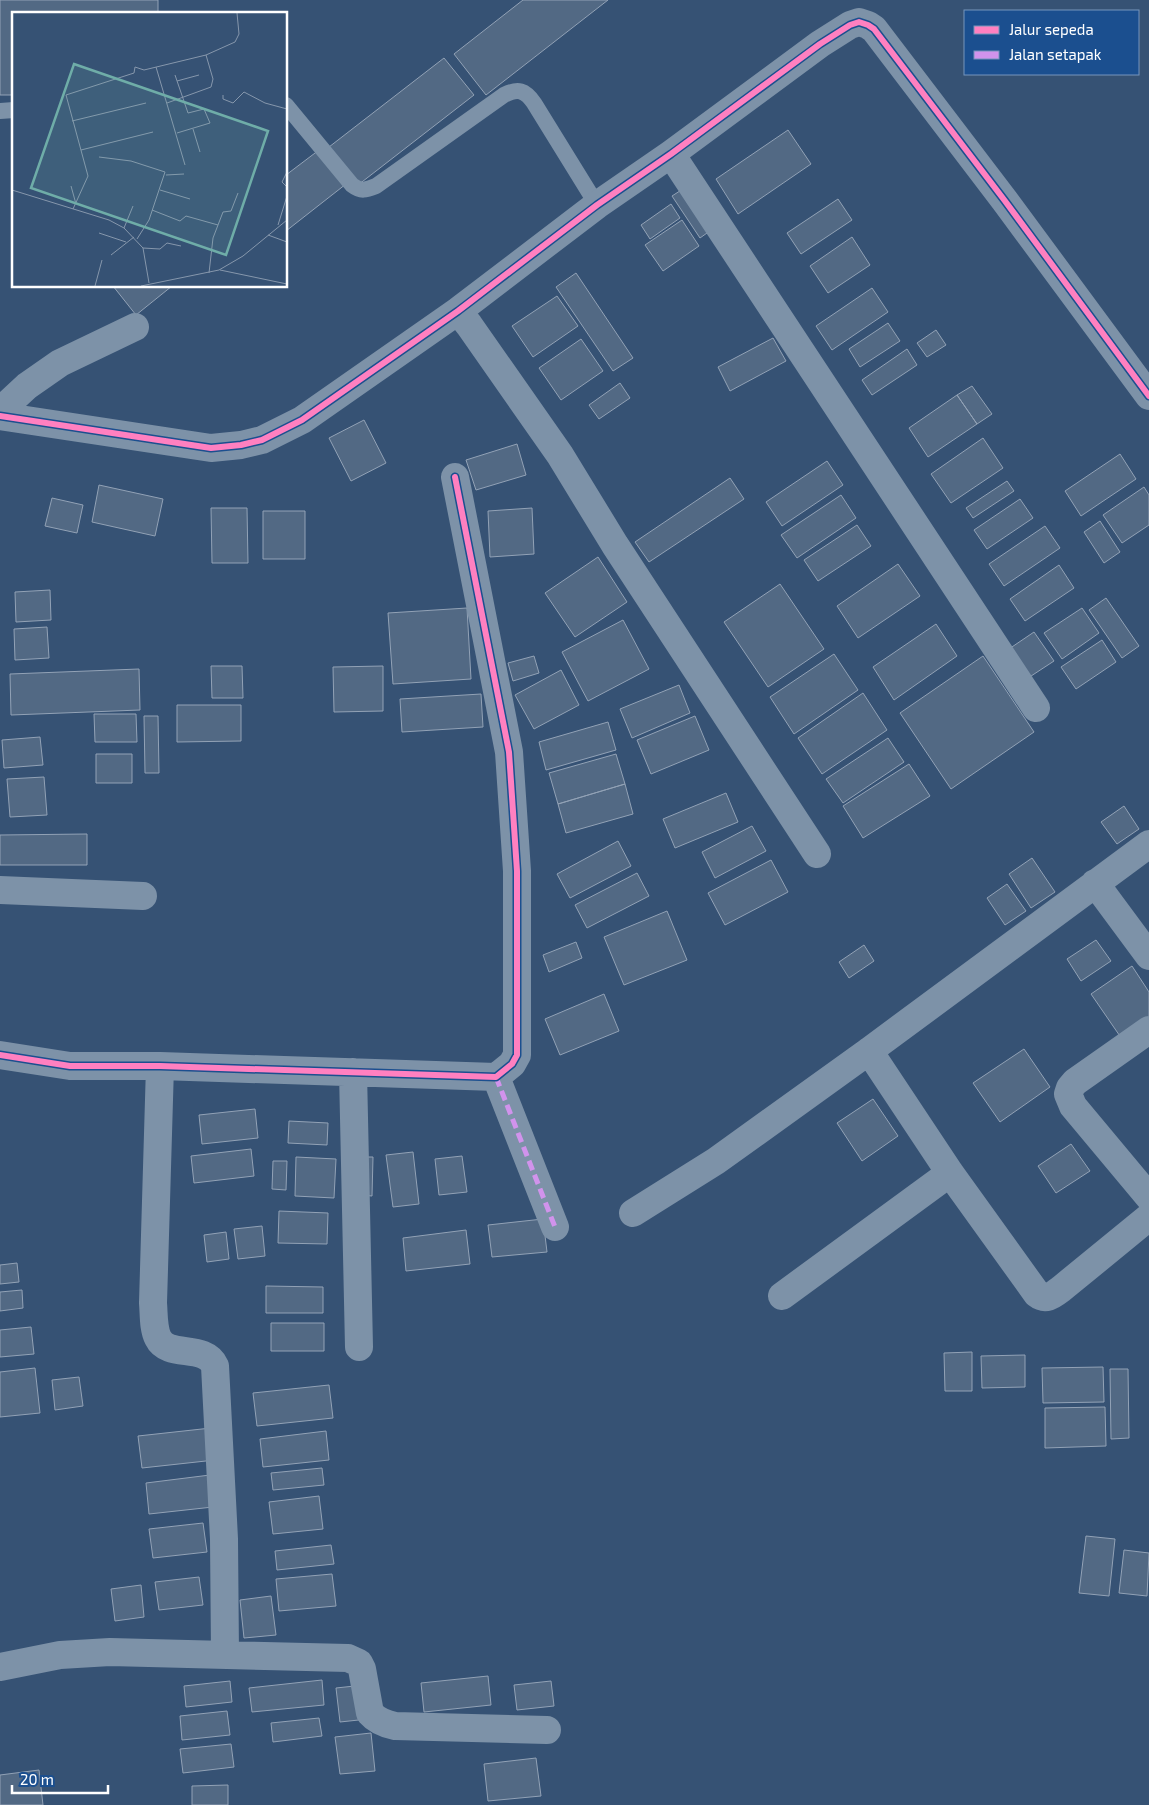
<svg xmlns="http://www.w3.org/2000/svg" width="1149" height="1805" viewBox="0 0 1149 1805" font-family="'Exo 2',sans-serif">
<rect width="100%" height="100%" fill="#365274"/>
<path fill="#526984" stroke="#92a2b6" d="M0,0h158v14h-144v81h-14z
M523,0h85l-122,95 -32,-41z
M444,58l30,37 -116,90 -29,-38z
M788,130l23,34 -73,50 -22,-35z
M319,150l27,34 -60,47v-56z
M686,187l28,41 -14,10 -28,-42z
M838,199l14,21 -51,34 -14,-21z
M671,204l9,14 -30,21 -9,-14z
M682,220l17,26 -36,25 -18,-26z
M852,237l18,28 -42,28 -18,-27z
M576,273l57,85 -20,13 -57,-84z
M113,286h59l-36,29z
M872,288l16,24 -56,38 -16,-24z
M557,296l21,30 -45,31 -21,-31z
M888,323l12,18 -40,26 -11,-18z
M936,330l10,15 -19,12 -10,-14z
M773,338l13,23 -56,30 -12,-24z
M581,339l22,32 -42,29 -22,-32z
M907,349l10,16 -45,30 -10,-15z
M620,383l10,15 -31,21 -10,-14z
M972,386l20,28 -15,10 -20,-29z
M957,395l20,29 -49,33 -19,-29z
M364,420l22,43 -35,18 -22,-43z
M983,438l20,30 -52,35 -20,-29z
M517,444l9,31 -50,15 -10,-30z
M1120,454l16,25 -55,37 -16,-25z
M827,461l16,24 -61,41 -16,-24z
M730,478l14,21 -95,63 -14,-20z
M1007,481l7,10 -41,27 -7,-10z
M99,485l64,14 -8,37 -63,-14z
M1144,487l5,8v30l-27,18 -19,-28z
M841,495l15,23 -59,40 -16,-23z
M52,498l31,7 -6,28 -32,-7z
M1020,499l13,19 -46,31 -13,-19z
M211,508h36l1,55h-36z
M532,508l2,46 -44,3 -2,-46z
M263,511h42v48h-42z
M1100,521l20,31 -16,11 -20,-31z
M857,525l14,21 -53,35 -14,-21z
M1045,526l15,22 -56,38 -15,-22z
M598,557l29,45 -52,35 -30,-44z
M898,564l22,32 -62,42 -21,-32z
M1059,565l15,23 -49,33 -15,-22z
M780,584l44,65 -56,38 -44,-65z
M50,590l1,30 -35,2 -1,-30z
M1106,598l33,48 -17,12 -33,-48z
M467,608l4,71 -78,5 -5,-71z
M1082,608l17,25 -37,26 -18,-26z
M623,620l26,49 -61,32 -26,-49z
M936,624l21,32 -63,44 -21,-33z
M47,627l2,31 -34,2 -1,-31z
M1034,632l20,29 -29,19 -19,-29z
M1102,640l14,22 -40,27 -15,-22z
M834,654l24,36 -64,44 -24,-37z
M534,656l5,17 -26,8 -5,-18z
M983,656l51,76 -83,57 -51,-76z
M211,666h31l1,32h-31z
M383,666v45l-49,1 -1,-45z
M139,669l1,41 -129,5 -1,-41z
M561,670l18,35 -45,24 -19,-34z
M679,685l11,28 -58,25 -12,-29z
M863,693l24,37 -65,44 -24,-36z
M481,694l2,33 -81,5 -2,-33z
M177,705h64v36l-64,1z
M94,714h42l1,28h-42z
M144,716h14l1,57h-14z
M695,716l14,34 -58,24 -14,-34z
M608,722l8,28 -70,20 -7,-28z
M40,737l3,28 -39,3 -2,-28z
M888,738l16,24 -61,41 -17,-24z
M96,754h36v29h-36z
M616,754l9,30 -67,20 -9,-31z
M909,764l21,32 -67,42 -20,-32z
M44,777l3,38 -37,2 -3,-38z
M625,784l8,30 -67,19 -8,-29z
M726,793l12,29 -63,26 -12,-29z
M1124,806l15,23 -22,15 -16,-22z
M752,826l14,25 -51,27 -13,-26z
M87,834v31h-87v-30z
M618,841l13,25 -61,32 -13,-24z
M1032,858l23,34 -24,16 -22,-34z
M771,860l17,32 -63,33 -17,-32z
M637,873l12,23 -62,32 -12,-23z
M1007,884l19,27 -21,14 -18,-27z
M667,911l20,49 -63,25 -20,-48z
M1096,940l15,21 -30,20 -14,-22z
M576,942l6,16 -33,14 -6,-17z
M864,945l10,16 -25,17 -10,-16z
M1132,966l17,26v33l-25,17 -33,-48z
M604,994l15,37 -59,24 -15,-36z
M1024,1049l26,38 -50,35 -27,-39z
M873,1099l25,37 -36,25 -25,-38z
M255,1109l3,29 -56,6 -3,-29z
M289,1121l39,2 -1,22 -39,-2z
M1071,1144l19,27 -34,22 -18,-27z
M251,1149l3,27 -60,7 -3,-27z
M413,1152l6,52 -26,3 -7,-52z
M462,1156l5,36 -28,3 -4,-36z
M296,1157l40,2 -2,39 -39,-2z
M362,1157h11l-1,39 -11,-1z
M273,1161h14l-1,29 -14,-1z
M279,1211l49,2 -1,31 -49,-1z
M543,1219l4,33 -55,5 -4,-32z
M262,1226l3,30 -27,3 -4,-30z
M466,1230l4,34 -64,7 -3,-33z
M226,1232l3,27 -22,3 -3,-27z
M17,1263l2,19 -19,2v-19z
M266,1286l57,1v26h-57z
M22,1290l1,18 -23,3v-19z
M271,1323h53v28h-53z
M31,1327l3,27 -34,3v-27z
M972,1352v39h-27l-1,-38z
M1025,1355v32l-43,1 -1,-32z
M1103,1367l1,35 -61,1 -1,-35z
M35,1368l5,45 -40,4v-45z
M1110,1369h18l1,69 -18,1z
M79,1377l4,29 -28,4 -3,-30z
M329,1385l4,33 -76,8 -4,-33z
M1105,1407l1,39 -61,2v-40z
M211,1428l4,32 -73,8 -4,-32z
M326,1431l3,29 -66,7 -3,-28z
M322,1468l2,17 -51,5 -2,-17z
M210,1475l3,32 -64,7 -3,-31z
M319,1496l4,33 -50,5 -4,-32z
M203,1523l4,29 -54,6 -4,-29z
M1086,1536l29,3 -6,57 -30,-3z
M331,1545l3,19 -57,6 -2,-19z
M1124,1550l25,3 -2,43 -28,-3z
M332,1574l4,32 -57,5 -3,-32z
M199,1577l4,28 -44,5 -4,-28z
M141,1585l3,32 -29,4 -4,-32z
M271,1596l5,39 -32,3 -4,-38z
M488,1676l3,29 -67,7 -3,-29z
M322,1680l2,25 -72,7 -3,-24z
M230,1681l2,21 -46,5 -2,-21z
M551,1681l3,25 -37,4 -3,-25z
M364,1685l4,34 -28,3 -4,-34z
M227,1711l3,24 -48,5 -2,-24z
M319,1718l3,18 -49,6 -2,-19z
M371,1733l4,38 -35,3 -5,-37z
M231,1744l3,23 -51,6 -3,-24z
M536,1758l5,38 -53,5 -4,-37z
M39,1770l4,35h-43v-30z
M228,1785v20h-36v-19z"/>
<g fill="none" stroke-linecap="round" stroke-linejoin="round">
<path stroke="#7d92a8" stroke-width="16" d="M286,105l66,80c9,7 14,5 24,1l128,-91c14,-7 21,-5 30,8l63,102
M0,111l14,-1"/>
<path stroke="#7d92a8" stroke-width="28" d="M671,154l365,554
M458,311l11,14 91,130 55,90 202,309
M0,411l27,-25 33,-23 75,-36
M0,416l211,32 30,-3 21,-5 40,-20 156,-109 139,-106 74,-51 149,-110 30,-19 9,-3 9,3 6,4 131,172 144,195
M1095,883l54,73
M0,890l143,6
M1149,1030l-74,52 -5,6 -2,6 5,12 76,91
M869,1051l81,122 87,121c9,7 16,1 24,-5l88,-72
M0,1055l70,11h90l336,11 16,-13 5,-9v-184l-8,-119 -54,-275
M160,1066l-7,237c1,11 0,25 5,35 10,21 47,5 57,28l9,173 1,116
M353,1072l6,275
M496,1077l59,150
M633,1213l83,-52 153,-110 280,-207
M782,1296l168,-123
M0,1667l60,-12 50,-3 238,6 11,5 3,6 8,44c7,8 15,11 25,13l152,4"/>
<path stroke="#d193ec" stroke-width="5" stroke-dasharray="10 5" stroke-linecap="butt" d="M496,1077l59,150"/>
<defs>
<path id="cycleway" d="M0,416l211,32 30,-3 21,-5 40,-20 156,-109 139,-106 74,-51 149,-110 30,-19 9,-3 9,3 6,4 131,172 144,195
M0,1055l70,11h90l336,11 16,-13 5,-9v-184l-8,-119 -54,-275"/>
</defs>
<use href="#cycleway" stroke="#1b4f8f" stroke-width="9"/>
<use href="#cycleway" stroke="#ff80c0" stroke-width="6"/>
</g>
<g transform="translate(12 12)">
<rect width="275" height="275" fill="#365274"/>
<path fill="none" stroke="#8697ac" stroke-width="1" d="M144,55l29,98M163,63l13,38 16,-4 6,14 -33,10M165,69l22,-6M211,83v4l10,4 11,-11 21,11 22,6M155,91l44,-16 2,-8 -7,-24M60,109l74,-18M181,117l7,23M69,138l72,-18M87,145l32,4 34,11 -16,48 -12,19M275,160l-5,10 5,5M154,163l18,-1M59,174l5,18M0,178l97,30 15,8 19,20 6,35M148,178l30,9M61,197l15,-33 -22,-81 68,-22 1,-6 9,3 62,-15 29,-13 4,-8 -2,-21M140,198l28,11 6,-5 32,9M266,213l9,-29M112,216l9,-22M87,221l27,9M256,223l19,7M131,236l17,1 7,-6 14,3M99,243l23,-18M208,258l67,14M197,261l4,-35 10,-26 8,-1 7,-18M83,274l7,-26M129,274l78,-16 24,-14 44,-36"/>
<path fill="#6fada8" fill-opacity="0.15" stroke="#6fada8" stroke-width="2.5" d="M62,52l194,67 -42,124 -195,-67z"/>
<rect width="275" height="275" fill="none" stroke="#fff" stroke-width="2.5"/>
</g>
<rect x="964" y="10" width="175" height="65" fill="#1b4f8f" stroke="#7695bc"/>
<rect x="974" y="26" width="25" height="8" fill="#ff80c0" stroke="#7695bc"/>
<text x="1009" y="35" font-size="15" fill="#ffffff">Jalur sepeda</text>
<rect x="974" y="51" width="25" height="8" fill="#d193ec" stroke="#7695bc"/>
<text x="1009" y="60" font-size="15" fill="#ffffff">Jalan setapak</text>
<path d="M12 1785v8h96v-8" fill="none" stroke="#ffffff" stroke-width="2.5"/>
<text x="20" y="1785" font-size="15" fill="#ffffff" stroke="#1b4f8f" stroke-width="4" paint-order="stroke">20 m</text>
</svg>
